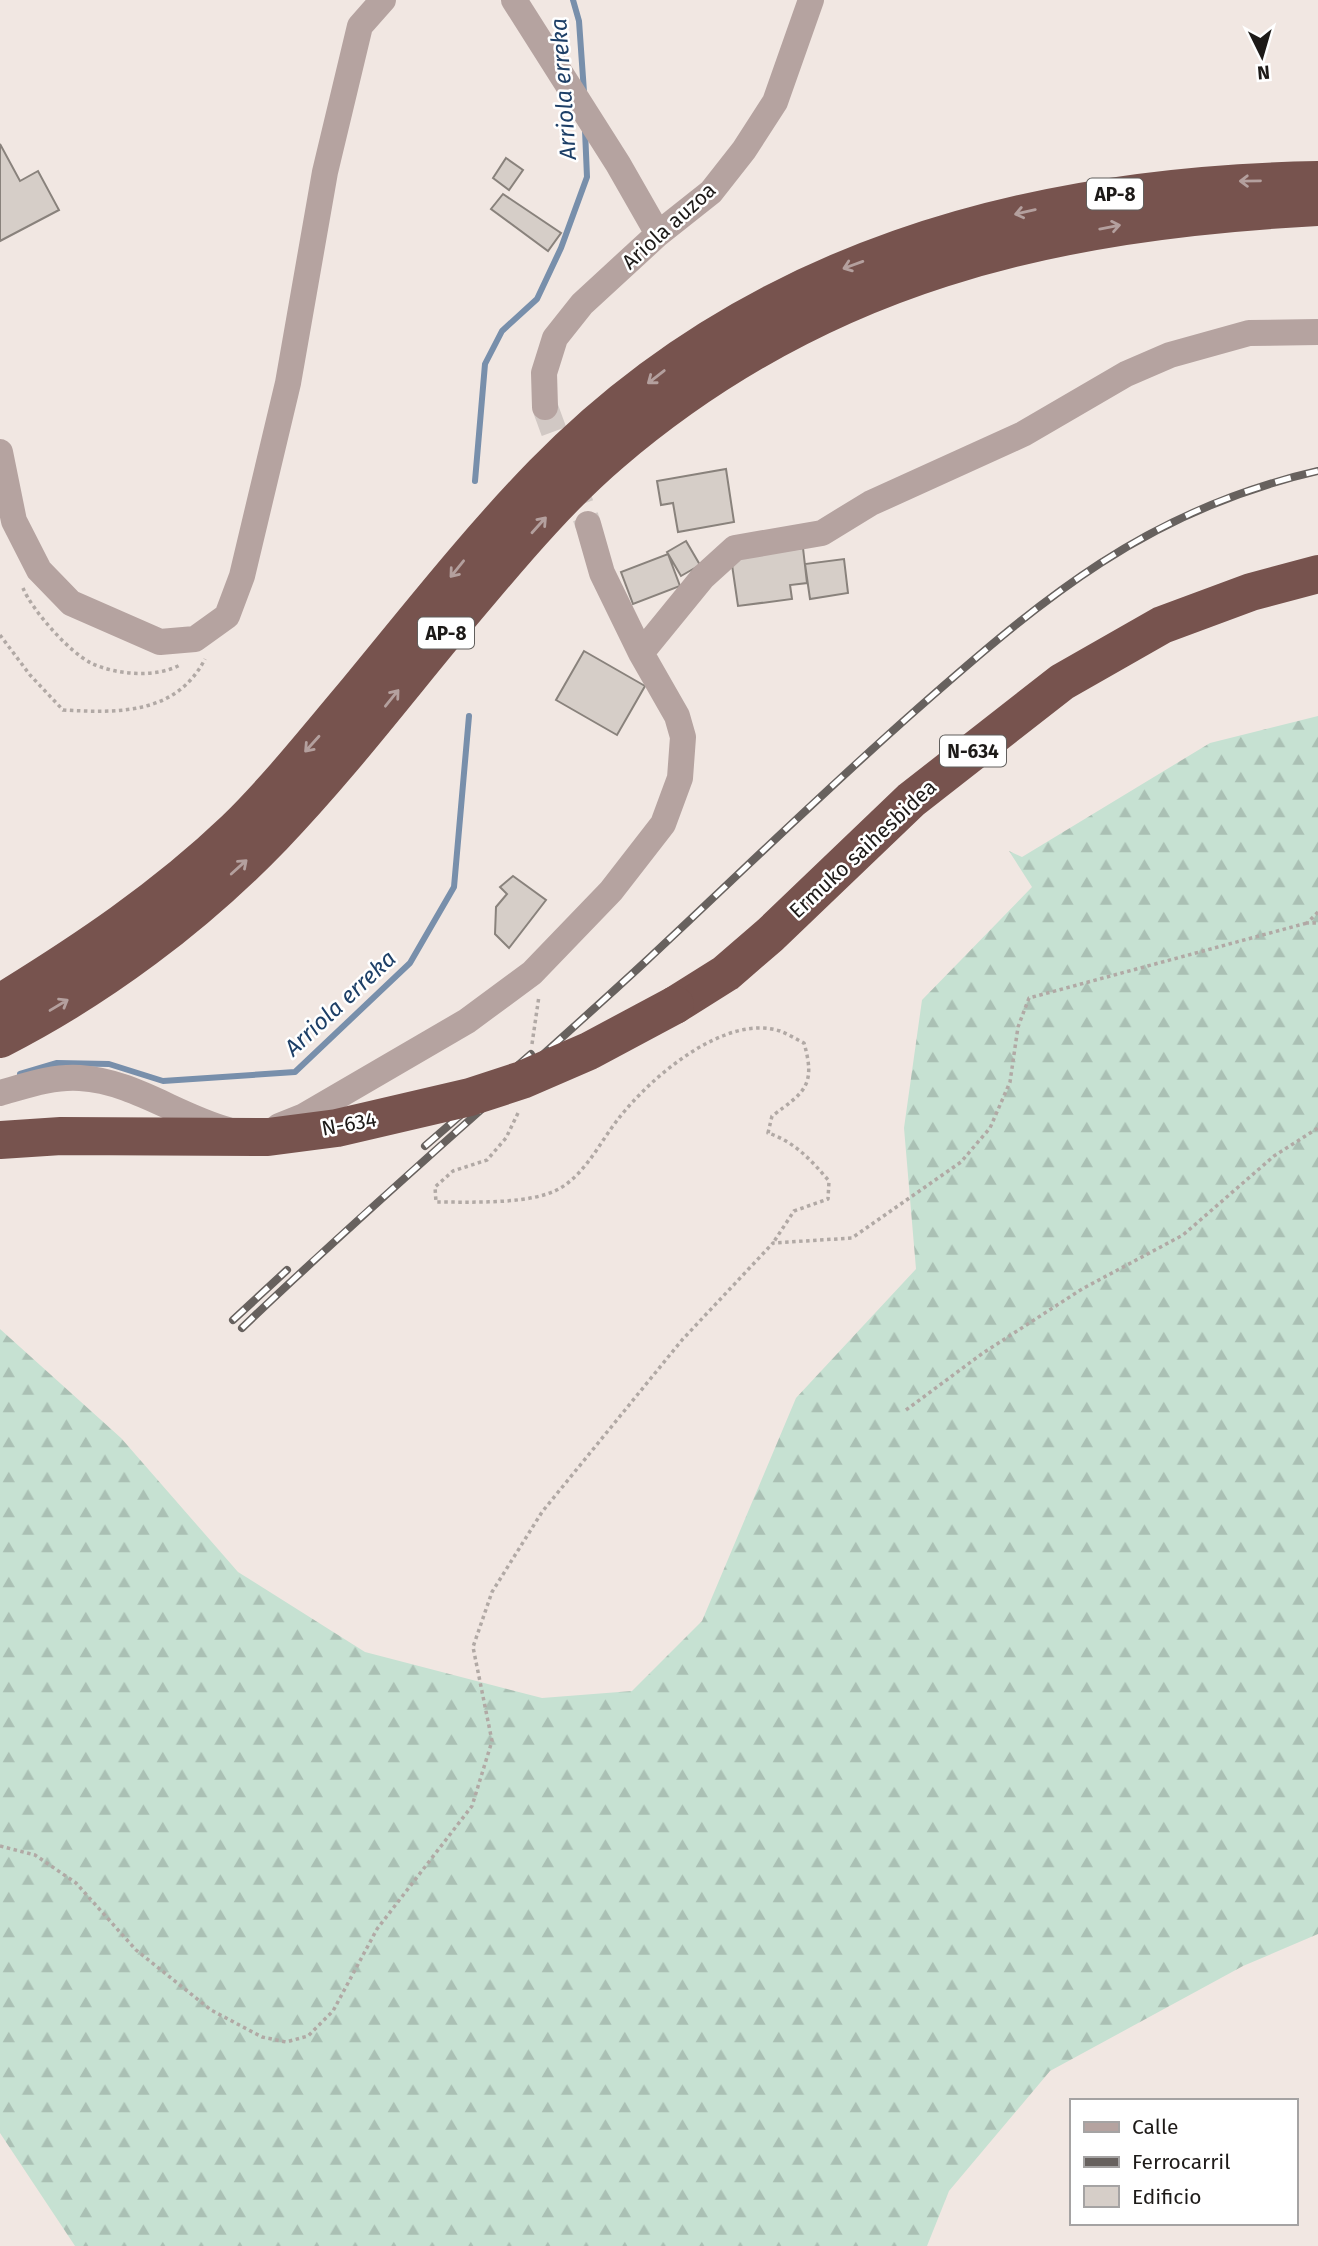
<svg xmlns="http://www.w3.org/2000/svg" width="1318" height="2246" viewBox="0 0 1318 2246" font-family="'Fira Sans',sans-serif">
<defs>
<pattern id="forest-firs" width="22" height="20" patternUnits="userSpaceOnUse" patternTransform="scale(1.75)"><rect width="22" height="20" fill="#c6e1d2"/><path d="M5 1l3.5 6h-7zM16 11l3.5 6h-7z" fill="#aac0b4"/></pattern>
</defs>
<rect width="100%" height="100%" fill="#f1e7e2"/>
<path fill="url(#forest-firs)" d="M1318,716v1218l-75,32 -193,105 -101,120 -22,55h-852l-75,-113v-804l121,109 117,134 127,80 177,46 90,-7 70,-70 94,-223 120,-129 -12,-141 18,-128 110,-113 -23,-36 13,6 188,-114z"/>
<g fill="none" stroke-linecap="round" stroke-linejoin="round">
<path stroke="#788fab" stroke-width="6" d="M573,0l6,21 5,71
M475,481l10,-117 17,-33 35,-32 24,-51 26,-71 -2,-47
M20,1074l37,-11 52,1 54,17 132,-9 115,-109 44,-76 15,-171"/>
</g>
<path fill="#d6cec8" stroke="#89827c" stroke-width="2" d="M0,144l20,37 18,-10 21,39 -59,31z
M506,158l17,12 -14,20 -16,-12z
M503,194l58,39 -13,18 -57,-42z
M726,469l8,53 -56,10 -5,-29 -12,2 -4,-24z
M686,541l14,24 -19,11 -14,-24z
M803,548l4,35 -17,2 2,14 -54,7 -7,-48z
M668,554l12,32 -47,18 -12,-32z
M844,559l4,34 -38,6 -5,-35z
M584,651l61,35 -28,49 -61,-35z
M513,876l33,24 -37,48 -14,-14 1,-27 11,-13 -7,-7z"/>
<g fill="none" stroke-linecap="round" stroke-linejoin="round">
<path stroke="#d1c8c4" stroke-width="26" stroke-dasharray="26 13" stroke-linecap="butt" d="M545,407l43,117"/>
<path stroke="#b1a9a5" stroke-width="3.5" stroke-dasharray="3.5 3.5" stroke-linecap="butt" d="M23,588c9,22 46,64 68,75 25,12 65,15 89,2
M0,635l30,40 33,35c55,3 113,5 142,-51
M1318,912l-11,11h11
M532,1044l7,-48
M518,1113l-12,25 -19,22 -34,11 -18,16 1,15c33,0 80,2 111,-8 35,-11 51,-50 72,-76 31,-40 106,-105 161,-87 8,3 16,8 24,12 12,42 1,49 -32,73l-4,17c27,9 43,27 61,48l-1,18 -34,12 -21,32
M906,1410l77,-57 99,-64 101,-54 91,-79 44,-28
M0,1846l35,9 41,28 60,67 75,60 51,27 24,5 22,-6 25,-25 44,-82 95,-123 20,-65 -19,-94 19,-55 50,-80 140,-172 91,-97 79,-5 109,-76 29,-34 20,-46 8,-55 11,-29 278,-75"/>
<path stroke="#b5a3a0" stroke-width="26" d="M514,0l104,164 40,70
M545,407l-1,-34 11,-35 27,-34 76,-70 53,-42 33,-42 31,-48 36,-102
M0,452l14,69 25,49 32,33 89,39 35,-3 32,-23 15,-40 46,-193 37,-211 35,-146 23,-26
M641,653l62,-76 32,-29 87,-15 49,-30 152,-69 103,-60 44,-19 79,-22 69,-1
M0,1093c25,-7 53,-17 80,-15 53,3 97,38 148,52
M279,1126l25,-10 163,-95 65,-48 79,-82 52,-67 17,-46 3,-41 -6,-21 -36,-63 -39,-80 -14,-49"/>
<path stroke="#77534e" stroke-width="38" d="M0,1003c83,-51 164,-105 235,-173 42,-41 80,-89 118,-134 62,-75 122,-152 190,-222 208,-214 484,-289 775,-294
M675,1005l51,-32 44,-38 141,-135 151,-118 100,-57 89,-33 67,-18
M0,1039c100,-51 196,-123 273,-203 73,-76 136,-161 205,-242 41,-49 85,-100 133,-141 209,-179 439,-232 707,-246"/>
<defs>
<path id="rail" d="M425,1146l106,-92
M233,1320l54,-50
M242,1328c131,-126 270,-243 403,-366 90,-84 178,-170 271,-252 127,-112 231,-200 402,-239"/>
</defs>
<use href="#rail" stroke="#67615e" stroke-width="8"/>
<use href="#rail" stroke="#fff" stroke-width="5" stroke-dasharray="16" stroke-linecap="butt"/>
<path stroke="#77534e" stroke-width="38" d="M0,1140l61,-4 207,1 69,-9 133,-31 52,-17 67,-29 86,-46"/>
</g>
<defs><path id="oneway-shaft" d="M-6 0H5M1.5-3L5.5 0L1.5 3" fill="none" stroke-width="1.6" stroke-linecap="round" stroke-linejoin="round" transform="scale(1.75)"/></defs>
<g stroke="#b4a09e">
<use href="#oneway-shaft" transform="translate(1250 181) rotate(179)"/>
<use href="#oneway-shaft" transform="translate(1025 212) rotate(167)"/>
<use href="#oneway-shaft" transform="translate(1110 227) rotate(-11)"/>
<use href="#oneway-shaft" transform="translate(853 265) rotate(160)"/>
<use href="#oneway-shaft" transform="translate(656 377) rotate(142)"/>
<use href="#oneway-shaft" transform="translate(539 525) rotate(-48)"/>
<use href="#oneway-shaft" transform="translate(457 569) rotate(129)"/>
<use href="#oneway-shaft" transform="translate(392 698) rotate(-51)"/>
<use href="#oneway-shaft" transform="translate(312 744) rotate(132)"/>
<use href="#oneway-shaft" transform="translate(239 867) rotate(-42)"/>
<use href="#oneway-shaft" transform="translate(59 1005) rotate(-31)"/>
</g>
<g text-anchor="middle" stroke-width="5" stroke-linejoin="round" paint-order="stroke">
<g fill="#fff" stroke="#615f5d" stroke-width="2">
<rect x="1087" y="178.5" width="56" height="31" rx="5"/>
<rect x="418" y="617.5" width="56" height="31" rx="5"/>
<rect x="940" y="735.5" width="66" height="31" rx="5"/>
</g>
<g font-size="19" font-weight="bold" fill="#1d1a18">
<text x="1115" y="201">AP-8</text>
<text x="446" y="640">AP-8</text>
<text x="973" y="758">N-634</text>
</g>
<g font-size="21" fill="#1d1a18" stroke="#fff">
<text transform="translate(669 226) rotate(-42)" y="7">Ariola auzoa</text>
<text transform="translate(863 849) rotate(-43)" y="7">Ermuko saihesbidea</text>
<text transform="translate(349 1124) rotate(-10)" y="7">N-634</text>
</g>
<g font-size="23" font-style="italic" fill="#1d3f67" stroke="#fff">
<text transform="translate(563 89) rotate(-94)" y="8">Arriola erreka</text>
<text transform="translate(340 1003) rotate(-43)" y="8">Arriola erreka</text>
</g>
</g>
<rect x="1070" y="2099" width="228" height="126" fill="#ffffff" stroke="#a5a3a3" stroke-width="2"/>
<rect x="1084" y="2122" width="35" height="10" fill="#b5a3a0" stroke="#a5a3a3" stroke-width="2"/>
<text x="1132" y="2134" font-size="21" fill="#1d1a18">Calle</text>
<rect x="1084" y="2157" width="35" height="10" fill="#67615e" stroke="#a5a3a3" stroke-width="2"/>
<text x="1132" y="2169" font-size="21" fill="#1d1a18">Ferrocarril</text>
<rect x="1084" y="2186" width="35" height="21" fill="#d6cec8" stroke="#a5a3a3" stroke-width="2"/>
<text x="1132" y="2204" font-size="21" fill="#1d1a18">Edificio</text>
<g transform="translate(1262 56) rotate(175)" stroke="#ffffff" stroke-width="5" paint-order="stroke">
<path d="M0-5L12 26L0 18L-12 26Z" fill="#1d1a18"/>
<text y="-10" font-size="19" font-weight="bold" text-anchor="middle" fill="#1d1a18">N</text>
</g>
</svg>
